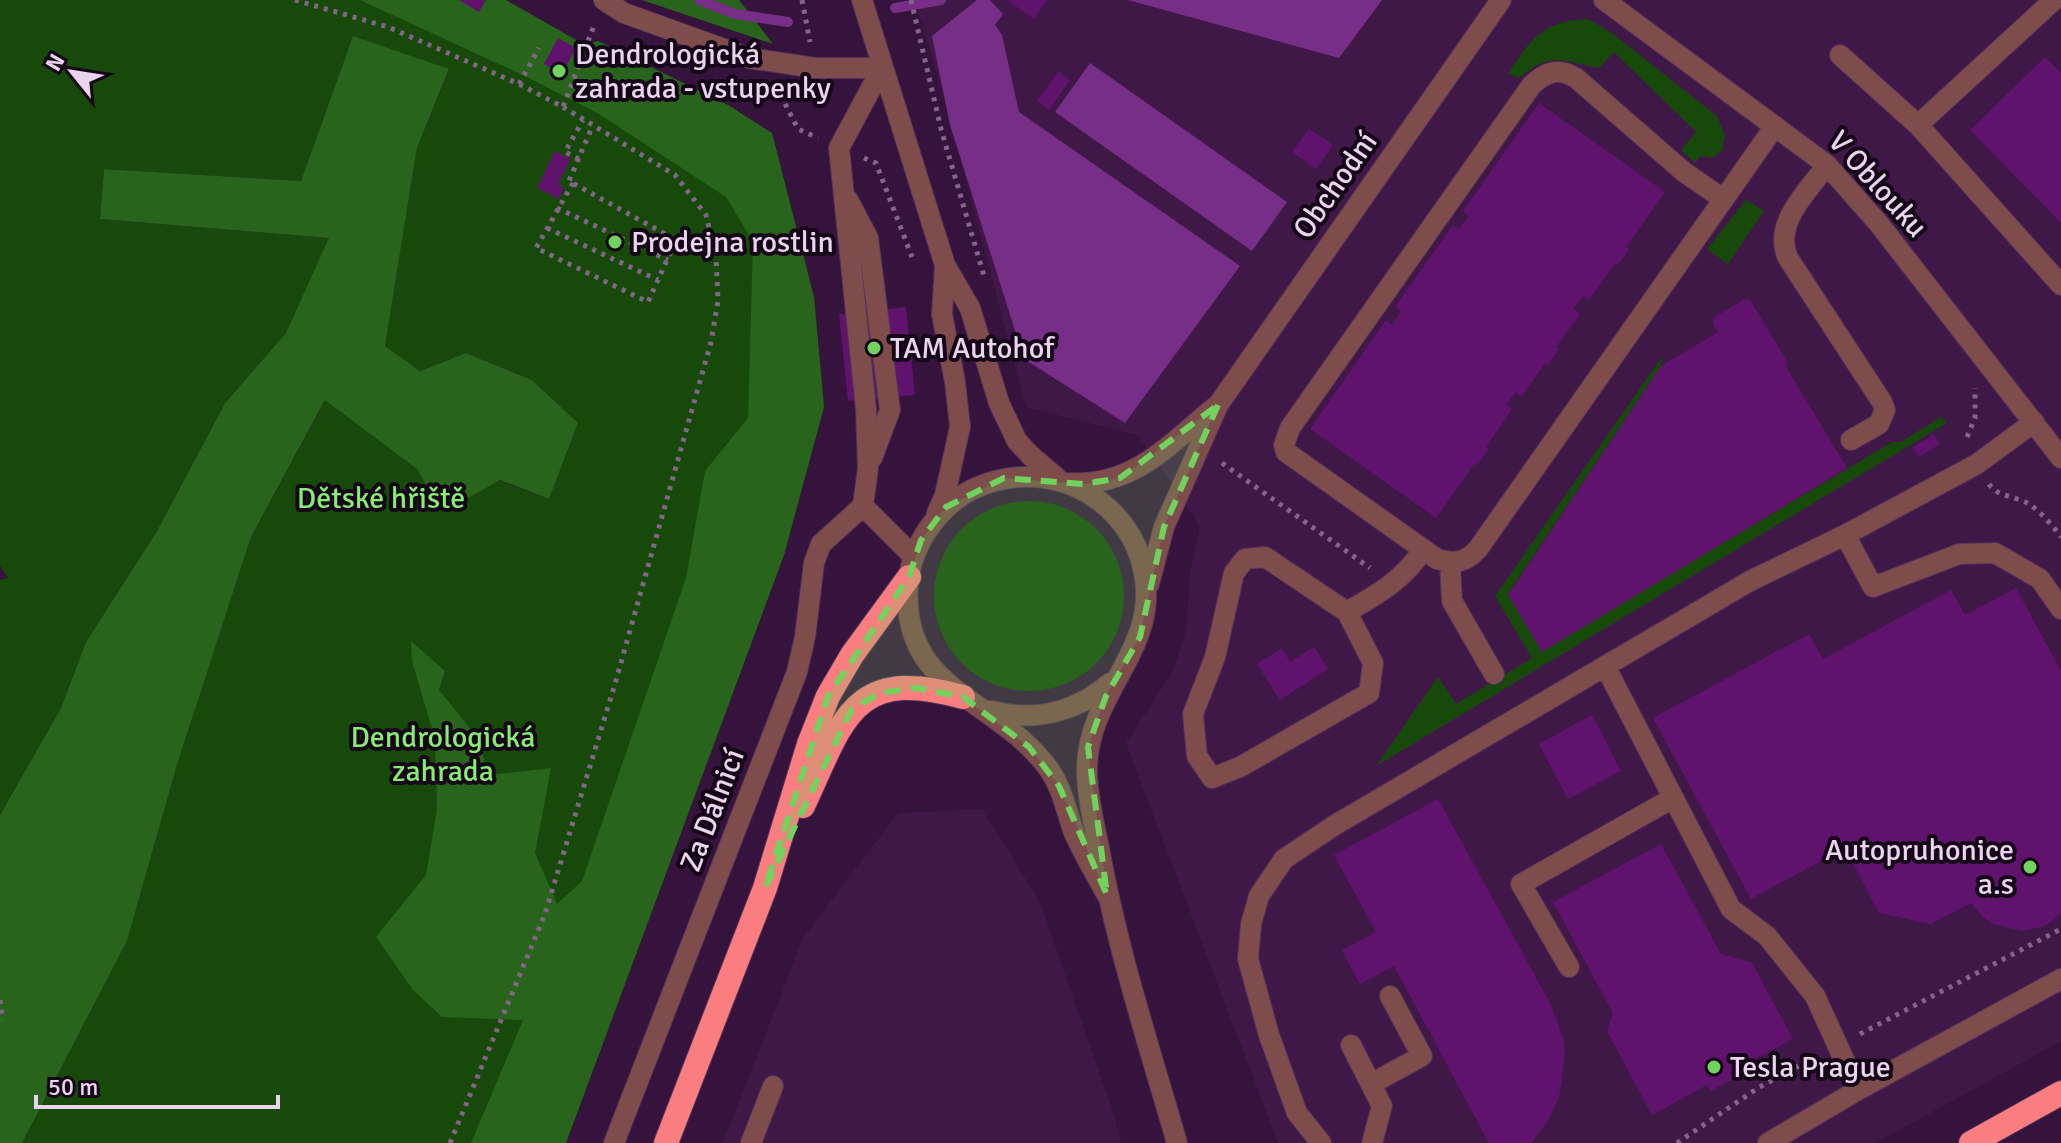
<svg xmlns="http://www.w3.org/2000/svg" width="2061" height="1143" viewBox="0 0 2061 1143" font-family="Signika,sans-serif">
<rect width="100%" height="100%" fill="#35133c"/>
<path fill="#401848" d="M915,0h1146v1041l-185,102h-598l-152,-400 47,-72 13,-40 4,-57 10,-48 -62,-91 -112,-28 -77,-292z
M982,809l58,93 75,216 6,25h-398l80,-205 95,-125z"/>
<path fill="#16490a" d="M0,0h506l79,45 13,-4 130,64 44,28 42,164 10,110 -40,148 -218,588h-544l105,-202 50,-176 74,-228 75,-138 91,70 14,25 67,-14 51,19 29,-76 -46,-43 -66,-27 -46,18 -35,-25 32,-198 32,-78 -96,-34 -52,145 -197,-12 -4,50 230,19 -44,95 -61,70 -68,128 -71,111 -25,66 -61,107v-235l8,-2 -8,-12z
M1588,19l24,14 105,83 8,20 -3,15 -10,7 -11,-2 -6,7 -14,-13 15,-18 -82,-80 -15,16c-35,-6 -48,-18 -80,10l-11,-5c24,-35 35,-52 80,-54z
M1746,200l18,11 -36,53 -21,-15z
M1662,357l-1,9 -153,228 34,57 350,-209h9l40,-25 6,6 -571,343 62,-89 18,27 76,-46 -37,-62z
M934 596a95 95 0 1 1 190 0a95 95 0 1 1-190 0Z"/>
<path fill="#28641b" d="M360,0h146l79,45 13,-4 130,64 44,28 42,164 10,110 -40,148 -218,588h-95l52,-123 -81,-3 -29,-27 -37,-53 50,-62 11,-66 -2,-70 -23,-78 -1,-20 34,30 -6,19 37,46 14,39 61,-7 -16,85 22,51 25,-23 104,-303 19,-107 43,-53 5,-176 -27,-45 -127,-83 -68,-35z
M642,0h97l34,44z
M353,36l96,33 -32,79 -32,198 35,25 46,-18 66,27 46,43 -29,76 -49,-19 -39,22 -30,-8 -14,-25 -92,-69 -74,137 -74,228 -50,176 -105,202h-22v-328l61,-107 25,-66 71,-111 68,-128 61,-70 43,-95 -229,-19 4,-50 197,12z"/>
<path fill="#772e86" d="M977,0h13l13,14 -8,11 7,10 17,77 221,154 -115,157 -101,-64 -74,-234 -18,-89z
M1128,0h254l-43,58z
M1090,63l197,139 -35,49 -197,-139z"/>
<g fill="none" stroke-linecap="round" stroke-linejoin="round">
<path stroke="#772e86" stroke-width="10" d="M699,0l36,14 53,8
M895,8l46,-8"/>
</g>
<path fill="#5f136d" d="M459,0h27l-7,12z
M1007,0h40l-13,19z
M558,38l18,10 -14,26 -18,-10z
M2045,57l16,16v150l-91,-93z
M1058,72l12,8 -21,30 -12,-9z
M1539,103l126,89 -39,55 3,2 -11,16 -3,-2 -26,37 -6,-4 -10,13 7,5 -24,33 3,2 -11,16 -3,-2 -23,33 -6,-4 -10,13 6,4 -26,38 3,2 -12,16 -2,-2 -39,55 -126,-89 76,-109 6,5 9,-14 -6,-4 58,-82 6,4 10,-13 -6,-5z
M1309,129l24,16 -17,24 -24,-17z
M555,151l16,8 -13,25 6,4 -5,11 -22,-11z
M1745,299l5,1 37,61 -1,6 61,101 -305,184 -34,-57 153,-229 57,-34 -5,-8v-6z
M906,307l9,88 -67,6 -9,-87z
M1934,434l6,10 -21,13 -6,-10z
M2016,588l45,83v243l-16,12 -22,5 -30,-7 -11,-8 -11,-13 -40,21 -52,-11 -34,-65 -94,51 -98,-181 156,-84 14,25 128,-69 14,25z
M1314,647l14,22 -48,31 -23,-36 25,-16 8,14z
M1592,715l29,56 -53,28 -29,-55z
M1438,799l112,204 13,34 2,17 -6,44 -12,24 -16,21h-42l-95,-177 -34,18 -18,-34 34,-18 -42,-77z
M1661,844l60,110 31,9 41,76 -63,33 3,7 -22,12 -4,-6 -55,30 -45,-84 6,-18 -60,-111z"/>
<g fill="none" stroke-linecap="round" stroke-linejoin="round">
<defs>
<path id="minor" d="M604,0l20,13 125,45 66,10h67
M862,0l83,265 25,43 29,95 18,38 14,15 26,22
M1604,0l223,165 52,59 182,234
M2054,0l-136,125 143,160
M1840,55l78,70
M882,68l-43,80 27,261 2,59 -5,38 51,51
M1827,165c-19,26 -55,59 -39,93l94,144 3,8 -6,14 -28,16
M1723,199l-39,-27 -108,-94c-18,-11 -31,-6 -45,8l-241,342 -6,17 2,7 151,107c18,5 28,4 41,-10l297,-423
M848,200l20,38 22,172 -18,48
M1071,483c64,3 98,-39 144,-76
M937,513l8,-18 15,-68 -5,-45 -13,-68 3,-48
M1845,535l28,52 86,-33 36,-1 45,26 21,30
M1450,563l2,38 42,73
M1149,584l15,-57 54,-122 283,-405
M1347,612l26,51 -4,30 -129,74 -28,11 -15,-22 -4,-42 22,-57 19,-84 11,-14 20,-2 82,55c32,-19 55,-31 76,-62
M1605,666l126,243 36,27 48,60 43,94
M991,711c44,11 85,1 119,-28
M1107,895c-11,-21 -25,-43 -34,-65 -8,-24 -12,-46 -28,-66 -53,-67 -145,-75 -137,-180 2,-28 17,-56 38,-76 27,-26 68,-36 104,-29 44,8 81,42 92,85 23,83 -55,126 -55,206 0,26 7,53 12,78 18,100 50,198 78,295
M1569,967l-48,-83 152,-86
M1351,1045l31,61 -10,37
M1371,1084l51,-28 -32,-60
M614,1143l183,-471 8,-35 9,-74 7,-19 42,-38
M751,1143l22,-57
M1321,1143l-24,-30 -28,-78 -21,-76 3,-35 8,-28 25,-37 51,-34 415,-244 95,-46 132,-71 57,-42
M1768,1143l90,-53 203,-111"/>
<path id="highway" d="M803,806c40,-85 48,-141 160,-109
M666,1143l99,-255 44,-144 19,-48 24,-41 57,-78
M1971,1143l90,-50"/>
</defs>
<use href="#minor" stroke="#523258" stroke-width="22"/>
<use href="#highway" stroke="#523258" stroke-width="26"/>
<path stroke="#826588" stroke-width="5" stroke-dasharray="4 6" stroke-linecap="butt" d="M295,0l93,27 131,57 44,23 32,-84
M802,0l8,42
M911,0l30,129 43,147
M519,84l20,-36
M776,86l22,43 20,9
M864,158l12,5 36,94
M579,159l-14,-7 18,-32
M573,183l-37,65 112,54 28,-62 -107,-59 23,-54
M557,208l111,52
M547,228l111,52
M1967,437l8,-19v-30
M1222,463l148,105
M1989,484c8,13 27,12 40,20 12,8 23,21 32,33
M0,1000l2,15 -2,5
M1860,1034l201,-105
M450,1143l95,-229 70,-230 96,-342 7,-41 -2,-45 -10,-41 -31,-40 -112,-68
M1677,1143l81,-55 57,-31"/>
<use href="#minor" stroke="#7e4c4b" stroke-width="20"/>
<use href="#highway" stroke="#fa7d7f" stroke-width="24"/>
</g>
<path fill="#71d35e" fill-opacity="0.2" stroke="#71d35e" stroke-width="6" stroke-dasharray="16 10" stroke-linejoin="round" d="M1218,405l-54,122 -24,110 -34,59 -18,51 19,148 -48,-109 -30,-39 -66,-50 -46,-9 -37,5 -28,16 -87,179 63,-192 81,-119 12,-37 25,-33 58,-29 80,6 36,-6z"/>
<g fill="#71d35e" stroke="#150718" stroke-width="3">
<circle cx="559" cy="71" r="8"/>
<circle cx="615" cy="242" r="8"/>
<circle cx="874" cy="348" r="8"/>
<circle cx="2030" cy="867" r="8"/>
<circle cx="1714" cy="1067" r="8"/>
</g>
<g text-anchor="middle" stroke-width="8" stroke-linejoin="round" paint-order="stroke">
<g font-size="30" fill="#ead4ee" stroke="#150718" text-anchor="start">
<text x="575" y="64">Dendrologická<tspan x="575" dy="34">zahrada - vstupenky</tspan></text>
<text x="631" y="252">Prodejna rostlin</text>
<text x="890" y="358">TAM Autohof</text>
<text x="2014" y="860" text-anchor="end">Autopruhonice<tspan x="2014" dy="34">a.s</tspan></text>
<text x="1730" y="1077">Tesla Prague</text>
</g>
<g font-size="30" fill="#ead4ee" stroke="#150718">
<text transform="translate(1878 184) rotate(48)" y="10">V Oblouku</text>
<text transform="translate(1335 185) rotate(-55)" y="10">Obchodní</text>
<text transform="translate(712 810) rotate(-69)" y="10">Za Dálnicí</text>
</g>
<g font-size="30" fill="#87eb74" stroke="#150718">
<text x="381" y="508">Dětské hřiště</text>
<text x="443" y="747">Dendrologická<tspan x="443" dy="34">zahrada</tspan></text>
</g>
</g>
<g transform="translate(72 72) rotate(300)" stroke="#150718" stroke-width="6" paint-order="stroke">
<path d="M0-6L14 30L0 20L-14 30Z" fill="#ead4ee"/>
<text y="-12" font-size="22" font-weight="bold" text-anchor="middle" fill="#ead4ee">N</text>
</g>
<path d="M36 1095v12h242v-12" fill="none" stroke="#ead4ee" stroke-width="4"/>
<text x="48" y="1095" font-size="24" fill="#ead4ee" stroke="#150718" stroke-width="6" paint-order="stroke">50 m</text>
</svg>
